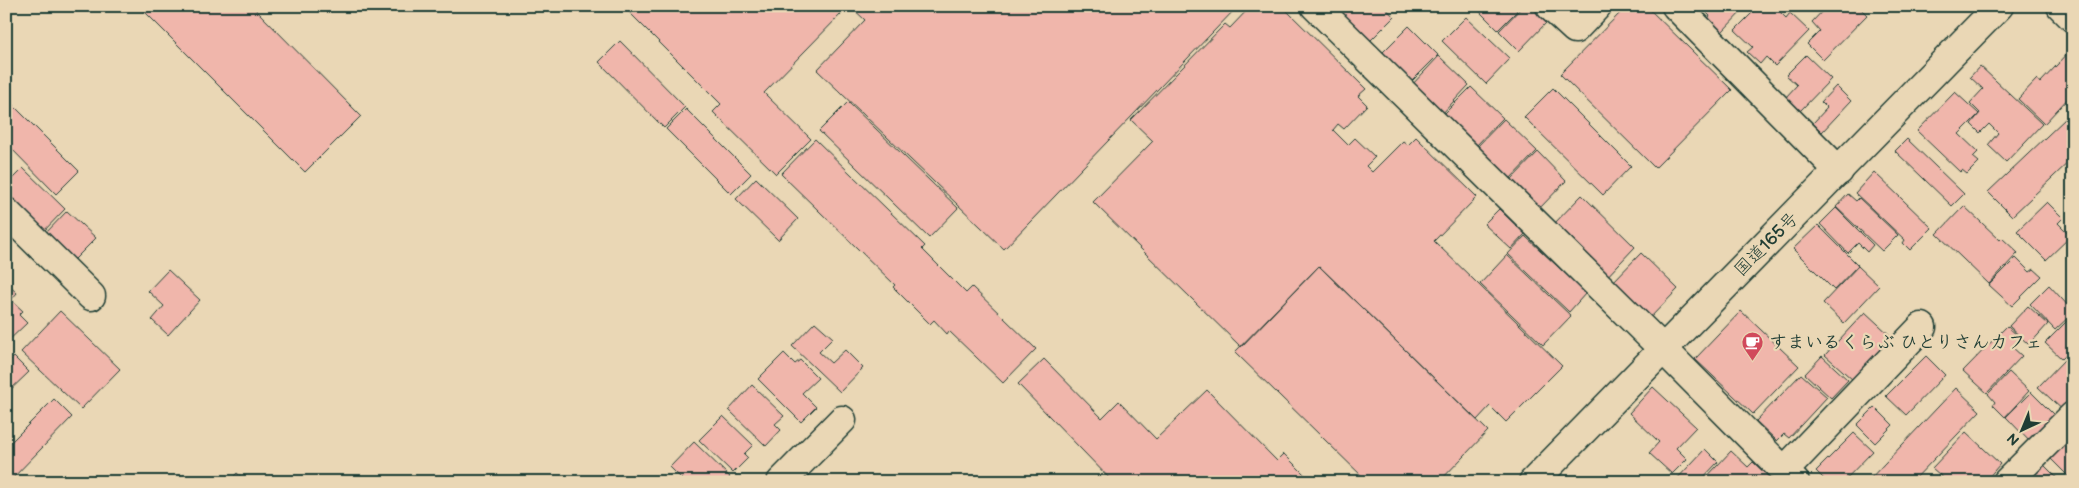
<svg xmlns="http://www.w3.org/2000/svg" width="2079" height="488" viewBox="0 0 2079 488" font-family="'Balsamiq Sans','Klee One',sans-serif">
<rect width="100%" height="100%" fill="#ead7b5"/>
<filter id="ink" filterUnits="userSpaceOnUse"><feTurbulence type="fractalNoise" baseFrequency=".02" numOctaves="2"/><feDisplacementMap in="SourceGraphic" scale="10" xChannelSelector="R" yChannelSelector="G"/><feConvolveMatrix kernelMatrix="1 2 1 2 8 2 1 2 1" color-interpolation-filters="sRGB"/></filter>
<g filter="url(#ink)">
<path fill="#f0b6ab" stroke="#1f3d34" d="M139,6h113l109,110 -56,56z
M623,6h216l5,5 -80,82 47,46 -35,35 -63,-62 8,-8z
M850,6h388l-234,243 -187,-179 48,-50z
M1251,6h31l84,83 -8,7 9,9 -23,24 -6,-5 -5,6 15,15 7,-7 20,19 -9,9 6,6 31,-31 5,4 8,-8 61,60 -43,44 128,125 -56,56 -16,-16 -13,14 -158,-154 -78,81 -148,-145 60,-61 -22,-21 94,-96 5,4z
M1331,6h53l10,11 -26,26z
M1483,6h29l5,5 -19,19 -19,-19z
M1523,6h8l16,16 -28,29 -20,-20z
M1627,6h19l86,84 -77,78 -95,-94z
M1700,6h47l-27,28 -14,-13 4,-5z
M1759,6h15l12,12 4,-5 19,18 -34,35 -9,-9 -6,7 -13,-12 6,-5 -18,-17z
M1827,6h31l9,9 -44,45 -16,-16 13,-13 -8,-9z
M1466,17l44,42 -24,25 -44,-43z
M1409,26l29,29 -30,30 -29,-29z
M620,41l65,66 -21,21 -65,-66z
M2073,48v45l-29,31 -26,-25 19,-20 3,4z
M1806,55l25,24 -31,32 -15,-13 12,-13 -11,-10z
M1439,56l30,29 -29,31 -30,-29z
M1980,66l62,58 -36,38 -18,-17 10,-12 -9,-9 -9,9 -9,-9 9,-11 -10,-10 13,-14 -13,-12z
M1836,86l15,15 -29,31 -9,-9 14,-15 -6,-6z
M1471,87l32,31 -30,31 -32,-32z
M1553,88l78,78 -28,29 -79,-78z
M1955,92l24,22 -20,20 19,18 -5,5 6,5 -12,12 -5,-4 -2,2 -43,-41z
M6,98l73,73 -23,23 -50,-51z
M848,102l110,106 -29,30 -110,-107z
M686,109l65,65 -20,20 -65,-65z
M2066,118l7,7v33l-61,58 -24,-24z
M1504,119l33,32 -30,31 -33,-32z
M815,139l110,107 -3,3 44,44 6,-6 64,62 -33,34 -54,-52 -2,3 -13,-14 -4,4 -37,-37 2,-2 -114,-111z
M1907,139l57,55 -12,12 -57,-55z
M1538,152l28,29 -29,30 -29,-28z
M23,168l42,41 -24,25 -35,-34v-15z
M1874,172l58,56 -22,22 -7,-7 2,-3 -50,-47z
M756,178l42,41 -20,21 -42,-41z
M1848,194l8,7 3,-3 39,37 -16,16 -46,-44z
M1582,195l53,52 -32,34 -53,-53z
M2047,202l16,16 -5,5 13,13 -25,24 -29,-29z
M1964,206l36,34 2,-2 16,15 -29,31 -52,-50z
M1836,208l37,37 -6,7 -9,-9 -10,10 -28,-29z
M1499,209l26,25 -14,15 -27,-25z
M67,211l29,27 -25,25 -28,-27z
M1818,225l40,40 -24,25 -41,-41z
M1525,236l61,57 -17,19 -61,-58z
M1641,253l37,36 -32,33 -37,-36z
M1507,255l64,61 -28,29 -63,-61z
M2016,258l14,14 4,-3 8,7 -30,30 -23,-21z
M1319,266l169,165 -49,51h-71l-133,-130z
M1858,266l21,20 -35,37 -21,-20z
M168,270l32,30 -32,35 -16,-15 12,-14 -16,-15z
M6,283l11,10 -6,7 12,11 -4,4 8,8 -21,20z
M2049,285l24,26v2l-18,17 -25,-26z
M2028,306l20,18 -19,21 -20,-19z
M60,311l60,58 -39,40 -60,-57z
M1741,311l58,55 -46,48 -58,-55z
M1865,312l27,25 -39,43 -28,-25z
M2073,315v33l-11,11 -17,-16z
M815,322l18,16 -14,14 12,11 14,-13 18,18 -23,24 -48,-46z
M2007,326l13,12 -8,9 10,9 -35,37 -24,-22z
M784,353l11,11 5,-4 18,18 -16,15 14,14 -15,15 -43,-43z
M1822,356l26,24 -17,18 -26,-24z
M1926,356l19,19 -39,40 -20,-19z
M14,357l15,15 -23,22v-29z
M1044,359l58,59 17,-17 37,38 51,-49 70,71 7,-7 28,28h-199l-95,-98z
M2065,359l8,7v43l-6,5 -29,-27z
M2009,372l20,19 -24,26 -12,-12 2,-3 -7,-8z
M1801,374l26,23 -38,41 -5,-4 -7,7 -21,-20z
M752,385l32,31 -9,8 6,6 -15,16 -37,-36z
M1653,387l43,40 -20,21 11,11 -15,15 -23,-21 10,-11 -30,-29z
M1956,388l24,23 -68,71h-45z
M2031,392l29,29 -26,25 -28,-29z
M54,399l18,18 -63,65h-3v-35z
M1875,407l18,18 -18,18 -18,-18z
M723,416l30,29 -9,9 4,4 -15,15 -34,-33z
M1966,432l34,32 -12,14 5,4h-45l-16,-14z
M1854,433l19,18 -30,31h-16l-11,-11z
M2073,437v44l-22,-22z
M694,442l36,35 -5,5h-40l-15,-15z
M1705,449l13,13 -19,20h-25z
M1731,451l17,16 5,-5 17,16 -3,4h-65z
M2042,463l19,19h-37z
M237,473l10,9h-19z"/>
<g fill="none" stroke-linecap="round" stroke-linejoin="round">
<defs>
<path id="street" d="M1315,6l347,342 133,134
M1550,6l25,23 22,-23
M1676,6l163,165
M6,212l85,84
M1784,471l138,-144
M781,482l61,-62
M2007,482l66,-66"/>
<path id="secondary" d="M2061,6l12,12"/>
<path id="highway" d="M1533,482l466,-476"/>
</defs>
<use href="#street" stroke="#1f3d34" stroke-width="31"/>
<use href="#secondary" stroke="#1f3d34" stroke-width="31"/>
<use href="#highway" stroke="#1f3d34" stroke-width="31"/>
<use href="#street" stroke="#ead7b5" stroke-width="28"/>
<use href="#secondary" stroke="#ead7b5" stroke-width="28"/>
<use href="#highway" stroke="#ead7b5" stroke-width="28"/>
</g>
</g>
<defs>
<symbol id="cafe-pin" viewBox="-11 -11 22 30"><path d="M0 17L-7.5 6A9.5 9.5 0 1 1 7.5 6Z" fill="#d1495b" stroke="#ead7b5"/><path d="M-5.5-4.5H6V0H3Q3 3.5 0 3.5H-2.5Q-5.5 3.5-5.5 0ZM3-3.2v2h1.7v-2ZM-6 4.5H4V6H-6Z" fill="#fff"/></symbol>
</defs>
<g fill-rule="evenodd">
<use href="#cafe-pin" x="1740" y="330" width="25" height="34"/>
</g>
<g text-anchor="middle" stroke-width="4.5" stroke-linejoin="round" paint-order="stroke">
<g font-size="18" fill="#1f3d34" stroke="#ead7b5">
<text transform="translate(1766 244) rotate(-45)" y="6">国道165号</text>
</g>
<g font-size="18" font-weight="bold" fill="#1f3d34" stroke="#ead7b5" text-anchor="start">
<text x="1769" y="348">すまいるくらぶ ひとりさんカフェ</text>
</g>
</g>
<rect width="2079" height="488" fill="none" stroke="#ead7b5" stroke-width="25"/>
<rect x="12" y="12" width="2054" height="463" fill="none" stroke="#1f3d34" stroke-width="2" filter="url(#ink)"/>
<g transform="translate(2022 430) rotate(224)" stroke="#ead7b5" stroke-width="4" paint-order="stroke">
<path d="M0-4L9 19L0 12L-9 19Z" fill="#1f3d34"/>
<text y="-8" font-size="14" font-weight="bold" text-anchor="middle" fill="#1f3d34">N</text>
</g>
</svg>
